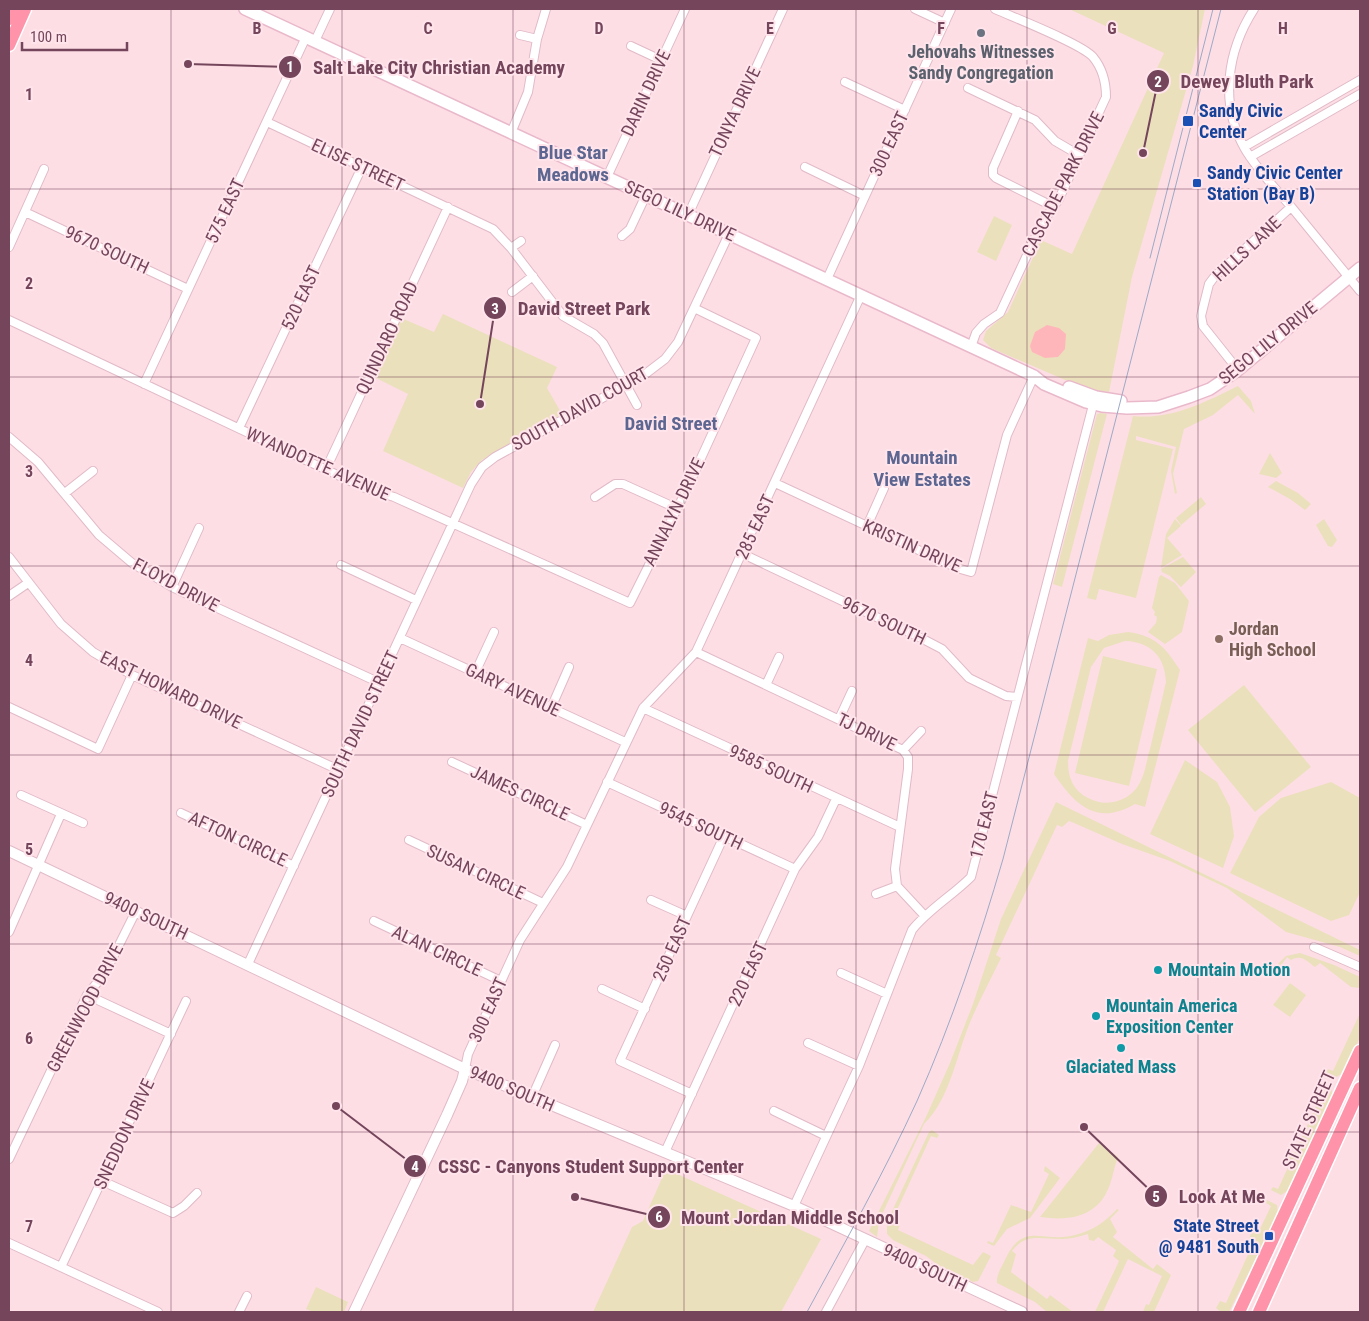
<svg xmlns="http://www.w3.org/2000/svg" width="1369" height="1321" viewBox="0 0 1369 1321" font-family="'Roboto Condensed',sans-serif">
<rect width="100%" height="100%" fill="#fddee5"/>
<path fill="#ebe0bc" fill-rule="evenodd" d="M1069,9h136l-12,57 -61,211 -23,115 -23,-3 -95,-41 -8,-8 3,-9 22,-19 33,-72 31,14 92,-201z
M994,216l18,9 -16,36 -19,-9z
M443,314l114,53 -10,21 15,26 -80,46 -11,12 -8,16 -80,-37 25,-57 -34,-17 27,-59 33,14z
M1238,386l13,15 4,13 -17,-19 -25,20 -29,14 -11,45 4,19 -2,1 -4,-23 5,-24 -40,-11v4l37,9 -37,149 -37,-9 -3,11 -9,-2 46,-182c39,4 72,-14 105,-30z
M1101,413l6,1 -45,173 -9,-3 44,-170z
M1270,453l12,20 -6,5 -17,-4z
M1276,481l22,12 13,11 -6,6 -15,-11 -22,-12z
M1201,497l5,7 -25,21 -5,-7z
M1175,519l6,7 -14,12 15,17 -21,13 5,-34z
M1324,519l13,21 -5,7 -4,-1 -12,-21z
M1183,557l13,15 -15,15 -11,-11 -8,-4 -1,-3z
M1161,575l14,8 14,18 -7,31 -17,12 -17,-12 8,-9 1,-6 -3,-2 1,-3 -3,-4 7,-31z
M1128,632c28,4 37,15 52,38l-35,137 -10,-3c-38,22 -59,2 -81,-30l34,-136 10,3 11,-6zM1125,641c26,1 40,16 41,41 -5,22 -11,45 -16,67 -3,9 -4,20 -8,29 -8,22 -34,31 -54,20 -15,-8 -20,-20 -20,-37l23,-94 13,-19z
M1103,656l54,13 -28,117 -54,-13z
M1244,685l67,82 -56,45 -67,-82z
M1185,760l32,22 13,25 4,29 -11,32 -73,-34z
M1331,782l29,16v94l-11,23 -18,6 -101,-48 29,-56 22,-19z
M1056,802l304,148v6l-20,-9 -54,-15 -59,-44 -57,-27 -48,-17 -48,-21 -5,-2 -7,6 -5,-2 -61,130 5,3c-10,21 -21,41 -30,62 -15,35 -20,77 -47,104l-45,97 -2,16 -8,-6 56,-112 25,-56 23,-59 28,-85z
M1300,953l34,12 26,12v11l-9,-1 -31,-24 -5,4c-8,-6 -14,-13 -24,-7l-4,-3 -7,10 -2,-3 8,-8z
M1290,983l16,12 -16,22 -17,-12z
M1360,1013v24l-16,36 -8,4 -10,-4 2,-4 5,2z
M1321,1082l10,5 2,9 -44,94 -8,5 -10,-5 2,-3 5,2 12,-26 -5,-2 4,-9 5,2 30,-65 -4,-2z
M932,1130l7,5 -2,3 -6,-2 -39,85 8,4 -2,5 75,35 10,-13 8,4 -13,25 -5,1 -35,-17 -12,-9 -33,-16 -6,-6v-12l42,-90z
M1099,1143l19,14c-4,10 -5,20 -9,30 -12,31 -41,34 -69,30z
M1045,1166l15,12 -30,40 -23,11 -13,17 -7,-3 1,-2 5,2 18,-38 20,7 18,-38 -5,-3z
M666,1169l155,70 -40,73h-188l39,-85 11,-6z
M1267,1200l10,5 1,9 -49,98h-8l-5,-4 4,-7 6,2 25,-55 -5,-3 8,-18 6,2 11,-23 -5,-3z
M1117,1209l2,1 -9,9 7,13 -4,5 40,32 4,-5 14,11 -17,37h-11l3,-8 3,1 13,-29 -34,-17 -25,53h-8l24,-51 -6,-5 3,-6 -18,-13 -4,4 -5,-1 -1,-6c-9,3 -19,5 -28,5 -19,0 -35,-6 -48,12l4,3 -5,18 36,27 3,-4 23,17h-26l-12,-10 -38,-19c-1,-7 4,-15 7,-21 19,-43 38,-18 71,-27 17,-4 30,-13 42,-26z
M316,1287l32,15 -4,10h-30l-8,-3z"/>
<path fill="#ffb6ba" d="M1047,325l12,3 7,6 -1,15 -7,8 -13,1 -13,-6 -2,-6 5,-14z"/>
<g fill="none" stroke-linecap="round" stroke-linejoin="round">
<defs>
<path id="minor" d="M915,9l30,14
M1254,9c-27,42 -35,95 -9,140 13,22 32,41 48,60 22,27 45,55 67,82
M520,35l17,4
M315,41l15,-32
M631,46l30,14
M845,82l60,28
M968,88l67,32 20,21 24,14
M1018,111l-25,57v7l3,3 58,29
M267,122l226,107 18,19 52,68 31,18 9,9 34,62
M511,133l17,-41 9,-53 9,-30
M1244,147l116,-67
M1250,157l110,-63
M805,167l60,29
M607,177l78,-168
M25,212l163,77
M688,215l95,-206
M622,236l8,-7 16,-34
M9,247l35,-78
M511,248l10,-7
M827,279l124,-270
M512,292l21,-16
M9,320l356,168 29,9 236,106 55,-110 71,-155 -62,-30
M971,347l5,-14 8,-9 16,-11 42,-90 17,-24 47,-102c0,-15 -3,-28 -13,-40 -11,-13 -78,-39 -98,-48
M1238,370l-35,-44 -2,-10 8,-32 6,-8 76,-69
M144,384l162,-347
M239,428l123,-261
M9,437l29,25 61,73 33,28 40,24 208,96
M326,469l122,-262
M775,483l182,85 14,4 36,-137 27,-59
M65,493l28,-22
M595,497l20,-13h8l53,24
M867,526l17,-38
M743,554l178,84 21,11 27,29 37,18 11,1
M9,557l52,67 32,28 39,23 207,95
M341,565l75,35
M172,587l27,-59
M9,596l19,-13
M400,638l225,104
M696,652l207,98 5,7v12l-13,100 2,17 27,29
M475,673l19,-41
M766,685l13,-28
M9,707l89,42 34,-74
M551,708l18,-41
M643,708l257,119
M839,719l13,-28
M903,750l18,-19
M452,762l135,63
M607,782l188,87
M21,795l62,28
M181,813l113,53
M409,840l134,63
M876,894l21,-8
M651,900l36,16
M374,921l127,60
M9,932l52,-118
M1314,947l46,20
M248,964l223,-480 11,-17 13,-10 149,-82 21,-16 13,-17 51,-108
M841,973l46,21
M602,989l43,20
M87,995l84,39
M808,1043l51,23
M465,1069l3,-15 52,-114 47,-73 76,-159 53,-56 165,-357
M692,1094l-72,-33 104,-225
M532,1097l23,-52
M774,1111l52,25
M665,1152l130,-283 23,-32 18,-38
M9,1159l78,-164 18,-22 31,-62
M102,1181l71,32 11,-7 13,-13
M794,1206l65,-140 53,-136c17,-21 40,-34 59,-53l122,-472
M9,1243l149,69
M61,1267l125,-266
M239,1312l8,-16
M826,1312l39,-72"/>
<path id="tertiary" d="M9,851l456,218 329,137 228,106
M354,1312l93,-197 15,-34 3,-12"/>
<path id="secondary" d="M245,9l789,367 10,8 42,18 16,4 25,2 31,-1 31,-10 21,-8 28,-19 122,-102
M1069,387l27,10 25,4"/>
<path id="primary" d="M9,19l4,-10
M9,45l16,-36
M1239,1312l121,-261
M1259,1312l101,-224"/>
</defs>
<use href="#minor" stroke="#e1bac8" stroke-width="10"/>
<use href="#tertiary" stroke="#e1bac8" stroke-width="12"/>
<use href="#secondary" stroke="#e9b9cb" stroke-width="14"/>
<use href="#primary" stroke="#fff" stroke-width="15"/>
<use href="#minor" stroke="#fff" stroke-width="8"/>
<use href="#tertiary" stroke="#fff" stroke-width="10"/>
<use href="#secondary" stroke="#fff" stroke-width="11"/>
<use href="#primary" stroke="#ff93a9" stroke-width="12"/>
<path stroke="#9da9c6" stroke-width="1" d="M1150,258l63,-249
M807,1312c38,-70 77,-139 110,-211 35,-79 62,-160 86,-242l218,-850"/>
</g>
<path fill="none" stroke="#74455b" stroke-width="1" stroke-opacity="0.55" d="M171,9v1303M342,9v1303M513,9v1303M684,9v1303M856,9v1303M1027,9v1303M1198,9v1303M9,189h1351M9,377h1351M9,566h1351M9,755h1351M9,944h1351M9,1132h1351"/>
<circle fill="#6b7280" stroke="#ffe5eb" stroke-width="2" cx="981" cy="33" r="5"/>
<g fill="#1a4fb4" stroke="#ffe5eb" stroke-width="2">
<rect x="1182" y="115" width="12" height="12" rx="2.5"/>
<rect x="1192" y="178" width="10" height="10" rx="2.5"/>
<rect x="1264" y="1231" width="10" height="10" rx="2.5"/>
</g>
<circle fill="#8d6e63" stroke="#ffe5eb" stroke-width="2" cx="1219" cy="639" r="5"/>
<g fill="#0f9aa8" stroke="#ffe5eb" stroke-width="2">
<circle cx="1158" cy="970" r="5"/>
<circle cx="1096" cy="1016" r="5"/>
<circle cx="1121" cy="1048" r="5"/>
</g>
<g text-anchor="middle" stroke-width="4" stroke-linejoin="round" paint-order="stroke">
<g font-size="18" font-weight="bold" fill="#5b616d" stroke="#ffe5eb">
<text x="981" y="58">Jehovahs Witnesses<tspan x="981" dy="21">Sandy Congregation</tspan></text>
</g>
<g font-size="18" fill="#74455b" stroke="#ffe5eb">
<text transform="translate(646 93) rotate(-65)" y="6">DARIN DRIVE</text>
<text transform="translate(735 112) rotate(-65)" y="6">TONYA DRIVE</text>
<text transform="translate(889 144) rotate(-65)" y="6">300 EAST</text>
<text transform="translate(358 165) rotate(25)" y="6">ELISE STREET</text>
<text transform="translate(1063 184) rotate(-63)" y="6">CASCADE PARK DRIVE</text>
<text transform="translate(225 211) rotate(-65)" y="6">575 EAST</text>
<text transform="translate(680 211) rotate(25)" y="6">SEGO LILY DRIVE</text>
<text transform="translate(1247 249) rotate(-43)" y="6">HILLS LANE</text>
<text transform="translate(107 250) rotate(25)" y="6">9670 SOUTH</text>
<text transform="translate(301 298) rotate(-65)" y="6">520 EAST</text>
<text transform="translate(387 338) rotate(-65)" y="6">QUINDARO ROAD</text>
<text transform="translate(1268 343) rotate(-39)" y="6">SEGO LILY DRIVE</text>
<text transform="translate(580 409) rotate(-29)" y="6">SOUTH DAVID COURT</text>
<text transform="translate(318 464) rotate(24)" y="6">WYANDOTTE AVENUE</text>
<text transform="translate(674 512) rotate(-64)" y="6">ANNALYN DRIVE</text>
<text transform="translate(755 527) rotate(-65)" y="6">285 EAST</text>
<text transform="translate(912 546) rotate(24)" y="6">KRISTIN DRIVE</text>
<text transform="translate(176 585) rotate(28)" y="6">FLOYD DRIVE</text>
<text transform="translate(884 621) rotate(25)" y="6">9670 SOUTH</text>
<text transform="translate(171 690) rotate(26)" y="6">EAST HOWARD DRIVE</text>
<text transform="translate(513 690) rotate(25)" y="6">GARY AVENUE</text>
<text transform="translate(360 724) rotate(-65)" y="6">SOUTH DAVID STREET</text>
<text transform="translate(867 732) rotate(26)" y="6">TJ DRIVE</text>
<text transform="translate(771 769) rotate(25)" y="6">9585 SOUTH</text>
<text transform="translate(520 793) rotate(25)" y="6">JAMES CIRCLE</text>
<text transform="translate(984 825) rotate(-76)" y="6">170 EAST</text>
<text transform="translate(701 826) rotate(25)" y="6">9545 SOUTH</text>
<text transform="translate(238 839) rotate(25)" y="6">AFTON CIRCLE</text>
<text transform="translate(476 872) rotate(25)" y="6">SUSAN CIRCLE</text>
<text transform="translate(146 916) rotate(25)" y="6">9400 SOUTH</text>
<text transform="translate(672 949) rotate(-66)" y="6">250 EAST</text>
<text transform="translate(437 951) rotate(25)" y="6">ALAN CIRCLE</text>
<text transform="translate(748 974) rotate(-65)" y="6">220 EAST</text>
<text transform="translate(85 1008) rotate(-62)" y="6">GREENWOOD DRIVE</text>
<text transform="translate(488 1010) rotate(-66)" y="6">300 EAST</text>
<text transform="translate(512 1089) rotate(23)" y="6">9400 SOUTH</text>
<text transform="translate(1309 1120) rotate(-66)" y="6">STATE STREET</text>
<text transform="translate(124 1134) rotate(-65)" y="6">SNEDDON DRIVE</text>
<text transform="translate(925 1268) rotate(25)" y="6">9400 SOUTH</text>
</g>
<g font-size="18" font-weight="bold" fill="#164399" stroke="#ffe5eb" text-anchor="start">
<text x="1199" y="117">Sandy Civic<tspan x="1199" dy="21">Center</tspan></text>
<text x="1207" y="179">Sandy Civic Center<tspan x="1207" dy="21">Station (Bay B)</tspan></text>
<text x="1259" y="1232" text-anchor="end">State Street<tspan x="1259" dy="21">@ 9481 South</tspan></text>
</g>
<g font-size="18" font-weight="bold" fill="#785e54" stroke="#ffe5eb" text-anchor="start">
<text x="1229" y="635">Jordan<tspan x="1229" dy="21">High School</tspan></text>
</g>
<g font-size="18" font-weight="bold" fill="#0d838f" stroke="#ffe5eb" text-anchor="start">
<text x="1168" y="976">Mountain Motion</text>
<text x="1106" y="1012">Mountain America<tspan x="1106" dy="21">Exposition Center</tspan></text>
<text x="1121" y="1073" text-anchor="middle">Glaciated Mass</text>
</g>
<g font-size="19" font-weight="bold" fill="#5c6691" stroke="#ffe5eb">
<text x="573" y="159">Blue Star<tspan x="573" dy="22">Meadows</tspan></text>
<text x="671" y="430">David Street</text>
<text x="922" y="464">Mountain<tspan x="922" dy="22">View Estates</tspan></text>
</g>
</g>
<g font-size="16" text-anchor="middle" font-weight="bold" fill="#74455b" stroke="#ffe5eb" stroke-width="4" stroke-linejoin="round" paint-order="stroke">
<text x="257" y="34">B</text>
<text x="428" y="34">C</text>
<text x="599" y="34">D</text>
<text x="770" y="34">E</text>
<text x="941" y="34">F</text>
<text x="1112" y="34">G</text>
<text x="1283" y="34">H</text>
<text x="29" y="100">1</text>
<text x="29" y="289">2</text>
<text x="29" y="477">3</text>
<text x="29" y="666">4</text>
<text x="29" y="855">5</text>
<text x="29" y="1044">6</text>
<text x="29" y="1232">7</text>
</g>
<path fill="none" stroke="#74455b" stroke-width="2" d="M188 64L290 67M1143 153L1158 81M480 404L495 308M336 1106L415 1166M1084 1127L1156 1196M575 1197L659 1217"/>
<g fill="#74455b" stroke="#ffe5eb" stroke-width="2">
<circle cx="188" cy="64" r="5"/>
<circle cx="1143" cy="153" r="5"/>
<circle cx="480" cy="404" r="5"/>
<circle cx="336" cy="1106" r="5"/>
<circle cx="1084" cy="1127" r="5"/>
<circle cx="575" cy="1197" r="5"/>
<circle cx="290" cy="67" r="12"/>
<circle cx="1158" cy="81" r="12"/>
<circle cx="495" cy="308" r="12"/>
<circle cx="415" cy="1166" r="12"/>
<circle cx="1156" cy="1196" r="12"/>
<circle cx="659" cy="1217" r="12"/>
</g>
<g font-size="15" text-anchor="middle" font-weight="bold" fill="#fff">
<text x="290" y="72">1</text>
<text x="1158" y="87">2</text>
<text x="495" y="314">3</text>
<text x="415" y="1172">4</text>
<text x="1156" y="1202">5</text>
<text x="659" y="1222">6</text>
</g>
<g font-size="19" text-anchor="middle" font-weight="bold" fill="#74455b" stroke="#ffe5eb" stroke-width="4" stroke-linejoin="round" paint-order="stroke">
<text x="439" y="74">Salt Lake City Christian Academy</text>
<text x="1247" y="88">Dewey Bluth Park</text>
<text x="584" y="315">David Street Park</text>
<text x="591" y="1173">CSSC - Canyons Student Support Center</text>
<text x="1222" y="1203">Look At Me</text>
<text x="790" y="1224">Mount Jordan Middle School</text>
</g>
<rect width="1369" height="1321" fill="none" stroke="#74455b" stroke-width="20"/>
<path d="M22 42v8h105v-8" fill="none" stroke="#74455b" stroke-width="2.5"/>
<text x="30" y="42" font-size="15" fill="#74455b" stroke="#ffe5eb" stroke-width="4" paint-order="stroke">100 m</text>
</svg>
